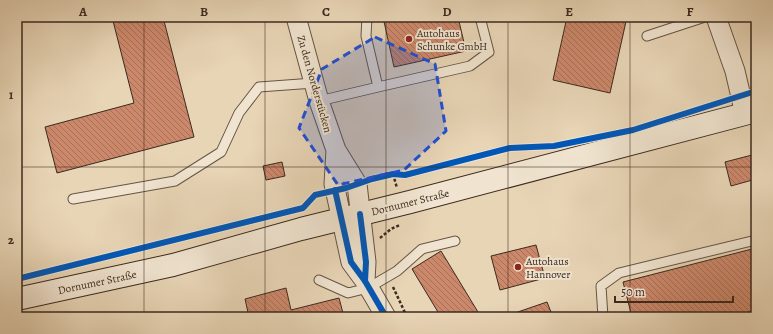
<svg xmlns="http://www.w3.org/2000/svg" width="773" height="334" viewBox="0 0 773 334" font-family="Alegreya,serif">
<defs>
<pattern id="building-back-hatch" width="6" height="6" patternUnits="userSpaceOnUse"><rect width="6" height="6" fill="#cc886b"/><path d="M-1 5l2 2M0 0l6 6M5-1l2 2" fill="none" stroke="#a76f57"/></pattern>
</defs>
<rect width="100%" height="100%" fill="#e8d5b6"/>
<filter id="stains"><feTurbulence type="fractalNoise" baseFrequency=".005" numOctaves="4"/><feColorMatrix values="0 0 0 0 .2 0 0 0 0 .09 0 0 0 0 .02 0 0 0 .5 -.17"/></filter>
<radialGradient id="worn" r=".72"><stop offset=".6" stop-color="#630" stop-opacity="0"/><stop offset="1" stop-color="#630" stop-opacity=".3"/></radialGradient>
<path fill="url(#building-back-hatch)" stroke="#3b2a1f" d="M112,17h51l31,120 -137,36 -12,-46 89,-24z
M383,17h75l8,34 -72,16z
M567,17h60l-17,76 -57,-13z
M756,154v25l-25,7 -6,-24z
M282,162l3,14 -19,4 -3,-14z
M536,245l9,33 -45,12 -9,-34z
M756,248v62l-27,7h-97l-9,-35z
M441,251l40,66h-40l-29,-48z
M286,288l5,22 48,-12 5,19h-95l-4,-18z
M547,302l6,15h-43l-1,-2z"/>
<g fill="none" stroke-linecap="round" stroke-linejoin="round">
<defs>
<path id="service" d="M647,36l58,-19
M378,87l92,-21 19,-14 -9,-35
M319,101l59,-14 -12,-51 1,-19
M73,199l102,-18 46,-29 18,-39 20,-26 55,-4
M319,280l29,13 20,-5 29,-17 25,-22 33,-8
M603,317l-2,-31 18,-13 137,-33"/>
<path id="minor" d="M296,17l23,84 17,49 21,34 9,78 -1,19
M716,17l19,54 10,43
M336,150l-2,34 17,78 14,19 21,36"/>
<path id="secondary" d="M17,299l156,-34 128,-36 109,-27 346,-91"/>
</defs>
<use href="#service" stroke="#665545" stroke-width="11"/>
<use href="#minor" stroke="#665545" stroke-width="21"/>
<use href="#secondary" stroke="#3b2a1f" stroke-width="24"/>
<path stroke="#3b2a1f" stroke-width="2.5" stroke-dasharray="3 2" stroke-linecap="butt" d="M393,174l4,14
M380,238l11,-9 9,-4
M393,287l14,30"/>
<use href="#service" stroke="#f0e4d0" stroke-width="9"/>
<use href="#minor" stroke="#f0e4d0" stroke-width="19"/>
<use href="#secondary" stroke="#f0e4d0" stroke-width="22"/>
<defs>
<path id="cycleway" d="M335,190l16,72 14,19 21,36
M360,214l6,48 -1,19
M17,279l286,-71 12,-13 31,-7 26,-9 21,-5 12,1 105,-27 44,-2 79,-16 123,-39"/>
</defs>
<use href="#cycleway" stroke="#f0e4d0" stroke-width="8"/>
<use href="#cycleway" stroke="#0057b8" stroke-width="6"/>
</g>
<path fill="#1d4ed8" fill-opacity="0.2" stroke="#1d4ed8" stroke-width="3" stroke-dasharray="8 5" stroke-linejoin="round" d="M375,37l60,27 11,67 -42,39 -66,15 -39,-57 23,-59z"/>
<path fill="none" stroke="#3b2a1f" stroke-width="1" stroke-opacity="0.55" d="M144,17v300M265,17v300M386,17v300M508,17v300M630,17v300M17,167h739"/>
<g fill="#8f2418" stroke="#f0e4d0" stroke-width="1.5">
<circle cx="409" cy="39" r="4"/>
<circle cx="518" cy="267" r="4"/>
</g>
<g text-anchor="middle" stroke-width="4" stroke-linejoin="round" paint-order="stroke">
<g font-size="11" fill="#3b2a1f" stroke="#f0e4d0" text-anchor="start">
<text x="417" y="37">Autohaus<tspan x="417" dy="13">Schunke GmbH</tspan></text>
<text x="526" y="265">Autohaus<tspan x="526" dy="13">Hannover</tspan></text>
</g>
<g font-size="11" fill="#3b2a1f" stroke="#f0e4d0">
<text transform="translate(315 84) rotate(74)" y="4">Zu den Norderstücken</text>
<text transform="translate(410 202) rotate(-14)" y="4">Dornumer Straße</text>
<text transform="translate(97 282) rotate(-12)" y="4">Dornumer Straße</text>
</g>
</g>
<rect width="773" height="334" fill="none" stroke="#e8d5b6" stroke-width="44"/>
<path d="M615 296v6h118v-6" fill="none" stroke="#3b2a1f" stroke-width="2"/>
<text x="621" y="296" font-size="12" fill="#3b2a1f" stroke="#f0e4d0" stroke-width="3" paint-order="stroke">50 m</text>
<rect x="22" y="22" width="729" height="290" fill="none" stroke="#3b2a1f" stroke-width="1.5"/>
<g font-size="13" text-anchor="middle" font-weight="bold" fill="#3b2a1f">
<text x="83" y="16">A</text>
<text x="204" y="16">B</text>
<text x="326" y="16">C</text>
<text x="447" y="16">D</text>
<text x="569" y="16">E</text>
<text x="690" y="16">F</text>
<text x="11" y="99">1</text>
<text x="11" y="244">2</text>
</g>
<rect width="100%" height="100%" filter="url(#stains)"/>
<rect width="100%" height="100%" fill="url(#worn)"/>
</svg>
